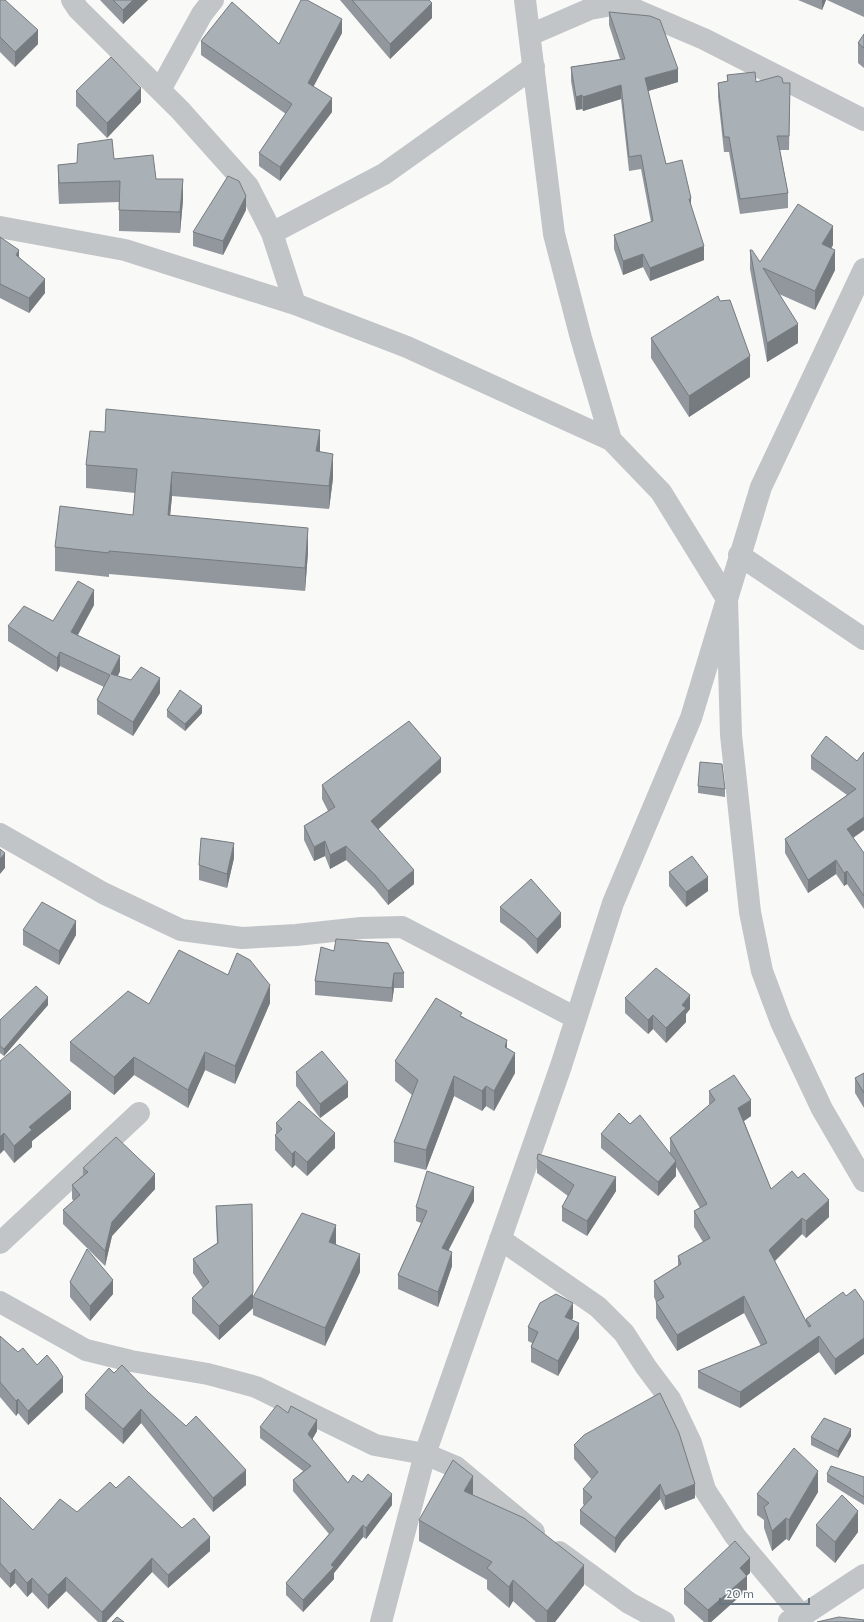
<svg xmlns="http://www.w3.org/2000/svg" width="864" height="1622" viewBox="0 0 864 1622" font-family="Cabin,sans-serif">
<rect width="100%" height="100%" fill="#f9f9f7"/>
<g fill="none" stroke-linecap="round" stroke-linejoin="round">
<path stroke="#c1c5c8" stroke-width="22" d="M72,0l6,9 102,101 68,76 24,47 23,71
M525,0l29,234 27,104 30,102
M530,35l60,-26 22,-4 24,5 68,29 160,81
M160,90l42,-76 11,-14
M0,227l125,23 170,54 112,43 204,93 50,52 66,107 4,136 19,177 12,59 19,51 41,87 42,72
M272,233l112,-59 150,-107
M739,555l125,84
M0,834l103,59 78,37 61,8 54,-3 65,-7 41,-1 174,91
M500,1239l98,68 26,26 22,34 24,32 21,44 14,47 30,46 67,80
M0,1243l139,-130
M0,1302l86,48 45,11 77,13 48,13 119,58 50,9 31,13 78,65
M559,1552l70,51 35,19
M789,1621l13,-5 62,-41
M381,1622l44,-168 136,-388 52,-163 78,-185 70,-231 103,-218"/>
</g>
<path fill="#91979d" d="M0,0l38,44 -23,23 -15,-15z
M100,0h48l-25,24z
M340,0h89l3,18 -42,41z
M798,0h28l-4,10z
M827,0h37v17z
M609,12l69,70 -30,9 18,73 25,43 13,53 -54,21 -7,-14 -20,8 -9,-26v-14l37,-13 -10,-53 -12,2 -8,-72 -38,12 -1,-2 -6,1 -5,-29v-14l49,-8 -11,-34z
M342,33l-29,53 19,26 -52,69 -21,-15v-13l27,-39 -85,-59v-14l78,3z
M864,34v34l-6,-5v-20z
M727,75l29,7 27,1 7,15 -1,52h-9l8,43v15l-48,6 -11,-62h-5l-6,-55v-14l9,-2z
M76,91l65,11 -34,36 -31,-32z
M114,159l42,20 27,21 -3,33 -61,-2v-29l-60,2 -1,-18v-21z
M246,210l-23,45 -30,-9v-14z
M0,237l19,20 26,36 -16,20 -29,-15z
M833,245l-2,4 4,21 -20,40 -36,-16 19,49 -31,19 -17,-93v-19l10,12z
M720,301l30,76 -61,40 -38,-59v-20z
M320,452l13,26 -4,31 -157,-13 -2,19 138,37 -3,39 -196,-17v3l-54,-6v-24l78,-32 2,-22 -49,-5v-23z
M94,605l-16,30 42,36 -2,5 42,17 -27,43 -36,-22v-14l7,-13 -44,-21 -3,6 -49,-31v-15l45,-5z
M167,710l35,3 -17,18 -18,-14z
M864,752v78l-11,8 11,15v56l-17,-25 -3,2 -8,-12 -28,19 -23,-40v-14l62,-44 -36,-26v-13l46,5z
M441,772l-63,57 36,55 -26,21 -13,-16 -29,-29 -16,9 -5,-13 -11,5 -10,-21v-14l24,-15 -6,-12v-14z
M698,786l27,3v8l-27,-4z
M234,858l-7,30 -28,-8v-15z
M669,872l39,19 -22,16 -17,-21z
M500,907l61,20 -24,27 -12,-13 -25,-19z
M23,930l53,5 -17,30 -36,-20z
M321,947l83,26v15h-10l-2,14 -77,-7v-14z
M625,998l65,11 -4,5v8l-20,21 -13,-14 -5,5 -23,-21z
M270,1003l-35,81 -30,-14 -17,38 -54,-33 -20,20 -44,-34v-19l79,-38z
M48,1005l-44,51 -4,-3v-33z
M462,1016l45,32 8,25 -21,38 -8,-5 -4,5 -28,-15 -28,74 -32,-8v-20l18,-47 -17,-14v-20z
M0,1061l71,48 -39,32v6l-18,16 -10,-13z
M296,1072l52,25 -28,21 -24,-32z
M864,1073v35l-9,-15v-15z
M709,1091l42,25 -7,5 27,68 58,28 -23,21 -4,-4 -28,27 32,61v-3l40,-23 18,6v52l-29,21 -16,-23 -79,56 -42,-20v-17l63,-25 -17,-33 -67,38 -21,-33v-16l-2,-5v-16l24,-15v-10l25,-14 -9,-15v-16l6,-3 -24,-41v9l-18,20 -57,-48v-14l29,-10 40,29v-15l39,-33z
M276,1123l59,25 -28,28 -12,-11 -3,3 -17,-18v-15h1z
M537,1159l79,32 -29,45 -25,-15v-14l6,-11 -31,-23z
M83,1168l72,21 -43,47 -7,30 -42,-42v-14l11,-9 -2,-2v-14l11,-10z
M474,1201l-26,49 4,16 -14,41 -40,-18v-14l23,-52 -5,-2v-14z
M216,1206l37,91 83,-54v1l24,28 -35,74 -72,-31v-7l-34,32 -27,-27v-15l11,-10 -10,-15v-14l24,-16 -1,-23z
M70,1282l43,12 -23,27 -20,-24z
M573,1318l-2,2 8,18 -21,38 -27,-14v-15l1,-4 -4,-2v-14z
M0,1336l18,16 19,13 26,27 -35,33 -10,-12 -2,3 -16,-19z
M114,1373l34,19 98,93 -33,27 -72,-89 -18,21 -38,-35v-14z
M288,1413l29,18 -5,9 36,43 44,22 -26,34 -3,-2 -29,36v6l-31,33 -17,-17v-12l43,-49 -36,-43v-11l10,-9 -43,-33v-11z
M851,1436l-13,22 -27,-13v-8z
M574,1445l121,53 -30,12 -5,-11 -38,43 -7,11 -35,-29v-14l4,-5 -1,-1v-15l9,-9 -18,-21z
M827,1474l37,3v28l-37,-23z
M116,1488l66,40 28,23 -42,37 -16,-16 -46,50h-8l-32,-31 -18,18 -16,-17 -5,5 -12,-14 -5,5 -10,-11v-80l33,33 44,-18z
M818,1492l-29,49 -3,-2 -14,12 -8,-23v-8l-7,-5v-21z
M473,1495l111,90 -29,37h-19l-23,-21 -4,7 -22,-19v-9l-68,-39v-21z
M816,1525l42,7 -23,31 -19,-17z
M750,1573l-3,2v15l-36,32h-7l-20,-18v-15z"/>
<path fill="#767b7f" d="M133,0h15l-25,24v-14z
M822,0h4l-4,10z
M432,3v15l-42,41v-15z
M342,19v14l-34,64v-14z
M38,30v14l-23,23v-15z
M678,69v13l-33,10v-14z
M621,85v14l-38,12v-14z
M141,88v14l-34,36v-15z
M582,95v14l-6,1v-13z
M332,98v14l-52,69v-14z
M183,179v21l-3,33v-21z
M246,196v14l-23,45v-14z
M691,198v14l-2,-13z
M833,226v19l-11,18v-19z
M704,246v14l-54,21v-13z
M19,250v15l-3,-10z
M835,250v20l-20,40v-19z
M643,254v13l-20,8v-14z
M45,279v14l-16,20v-15z
M798,324v19l-31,19v-19z
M750,356v21l-61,40v-21z
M320,430v23l-4,-2z
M333,454v24l-4,31v-23z
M172,472v24l-4,42v-23z
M308,528v24l-3,39v-23z
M94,590v15l-23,42v-15z
M60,652v14l-3,6v-14z
M120,656v15l-9,18v-15z
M160,678v15l-27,43v-14z
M202,706v7l-17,18v-7z
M441,758v14l-70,64v-15z
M864,817v13l-17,12v-13z
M325,841v15l-11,5v-14z
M234,843v15l-7,30v-14z
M346,846v14l-16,9v-14z
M5,853v15l-5,6v-15z
M836,860v14l-28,19v-13z
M414,870v14l-26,21v-14z
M847,871v13l-3,2v-13z
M708,877v14l-22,16v-15z
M561,913v14l-24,27v-15z
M76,921v14l-17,30v-14z
M394,973v15l-2,14v-14z
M270,985v18l-35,81v-18z
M690,995v14l-4,5v8l-20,21v-15l16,-23z
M48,997v8l-44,51v-7z
M653,1015v14l-5,5v-14z
M507,1040v20l-2,-13z
M205,1052v18l-17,38v-18z
M515,1053v20l-21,38v-20z
M134,1057v18l-20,20v-18z
M454,1076v20l-28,74v-20z
M348,1082v15l-28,21v-14z
M486,1086v20l-4,5v-20z
M71,1092v17l-39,32v6l-18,16v-17l15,-19z
M751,1100v16l-13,9v-17z
M4,1133v17l-4,4v-17z
M335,1133v15l-28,28v-14z
M295,1151v14l-3,3v-14z
M676,1161v15l-18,20v-14z
M155,1174v15l-43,47 -7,30v-15l7,-29z
M616,1177v14l-29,45v-15z
M474,1187v14l-32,62v-15z
M829,1200v17l-23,21v-17z
M802,1218v16l-33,33v-17z
M336,1225v18l-7,16v-17z
M452,1252v14l-14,41v-15z
M360,1254v18l-35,74v-18z
M113,1280v14l-23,27v-15z
M253,1293v15l-34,32v-14z
M744,1296v17l-67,38v-16z
M573,1303v15l-8,14v-15z
M579,1323v15l-21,38v-15z
M819,1336v16l-79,56v-16z
M864,1338v16l-29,21v-16z
M63,1377v15l-35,33v-14z
M18,1399v14l-2,3v-15z
M141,1409v14l-18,21v-15z
M317,1420v11l-9,15v-12z
M851,1429v7l-13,22v-7z
M246,1470v15l-33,27v-14z
M818,1471v21l-29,49v-21z
M473,1476v21l-9,-6z
M660,1484v15l-38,43 -7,11v-15l7,-10z
M695,1484v14l-30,12v-14z
M392,1494v11l-26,34v-11z
M858,1511v21l-23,31v-21z
M786,1518v21l-14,12v-20z
M363,1525v12l-29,36v6l-31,33v-12z
M210,1537v14l-42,37v-13z
M152,1558v14l-46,50h-4v-10z
M750,1558v15l-10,9v-14z
M584,1565v20l-29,37h-8v-11z
M15,1569v14l-5,5v-14z
M747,1576v14l-36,32h-3v-12z
M66,1577v14l-18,18v-14z
M32,1578v14l-5,5v-14z
M513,1580v21l-4,7v-21z"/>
<path fill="#a9b0b6" stroke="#767b7f" d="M0,0h5l33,30 -23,22 -15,-15z
M113,0h20l-10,10z
M301,0h6l35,19 -34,64 24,15 -52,69 -21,-14 33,-49 -91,-63 31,-39 47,42z
M352,0h77l3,3 -42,41z
M609,12l41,4 10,4 18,49 -33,9 21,86 16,-4 9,38 -2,1 15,47 -54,22 -7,-14 -20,7 -9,-26 39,-14 -12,-66 -12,2 -8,-72 -38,12 -1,-2 -6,2 -5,-30 54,-8z
M864,34v14l-6,-5z
M111,57l30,31 -34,35 -31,-32z
M755,72l1,10 22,-6 4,2 1,5h7l-1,53h-12l11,57 -48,6 -11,-62h-5l-6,-54 10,-2 -1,-6z
M112,139l2,20 39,-4 3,24h27l-3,33 -61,-2 1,-29 -61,2 -1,-18 19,-2 1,-19z
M228,176l11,5 7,15 -23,45 -30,-9z
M798,204l35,22 -11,18 13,6 -20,41 -52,-23 35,56 -31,19 -17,-93h2l8,12z
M0,237l19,13 -3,5 29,24 -16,19 -29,-14z
M718,296l2,5 10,-1 20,56 -61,40 -38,-58z
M106,409l214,21 -4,21 17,3 -4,32 -157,-14 -4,43 140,13 -3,40 -196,-17v2l-54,-6 5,-41 73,9 4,-46 -51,-4 4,-34 15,1z
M78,581l16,9 -23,42 49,24 -9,18 20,6 10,-13 19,11 -27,44 -36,-22 13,-25 -50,-23 -3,6 -49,-32 16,-20 29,15z
M180,690l22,16 -17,18 -18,-14z
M409,721l32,37 -70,63 43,49 -26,21 -13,-16 -29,-29 -16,9 -5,-14 -11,6 -10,-21 31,-19 -13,-22z
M826,736l31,25 7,-9v65l-17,12 17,24v43l-17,-25 -3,2 -8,-13 -28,20 -23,-41 71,-50 -45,-33z
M700,762l22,2 3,25 -27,-3z
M201,838l33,5 -7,31 -28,-9z
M0,849l5,4 -5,6z
M692,856l16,21 -22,15 -17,-20z
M531,879l30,34 -24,26 -12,-12 -25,-20z
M42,902l34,19 -17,30 -36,-21z
M336,939l52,4 16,30h-10l-2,15 -77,-7 6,-34 13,4z
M179,950l49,25 9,-22 13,7 20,25 -35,81 -30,-14 -17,38 -54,-33 -20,20 -44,-35 58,-51 21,13z
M656,968l34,27 -8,10 4,3 -20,20 -13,-13 -5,5 -23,-22z
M36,986l12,11 -44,52 -4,-3v-26z
M436,998l26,15 -2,3 47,24 -2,7 10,6 -21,38 -8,-5 -4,5 -28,-15 -28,74 -32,-8 24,-62 -23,-19z
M20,1044l51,48 -42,35 3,3 -18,16 -10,-13 -4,4v-76z
M322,1051l26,31 -28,22 -24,-32z
M864,1073v20l-9,-15z
M734,1075l17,25 -13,8 33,81 21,-18 6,7 6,-5 25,27 -23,21 -4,-3 -33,32 40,77 2,-1 -5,-7 37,-27 3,4 9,-7 9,13v36l-29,21 -16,-23 -79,56 -42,-21 69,-28 -23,-47 -67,39 -21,-33 8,-5 -10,-16 27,-17 -3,-8 32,-18 -16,-27 13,-7 -37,-66 45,-38 -6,-9z
M299,1101l36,32 -28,29 -12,-11 -3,3 -17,-19 7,-6 -6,-6z
M619,1113l11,11 10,-9 36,46 -18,21 -57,-48z
M116,1137l39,37 -43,48 -7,29 -42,-41 17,-15 -8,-10 16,-13 -5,-4z
M538,1154l78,23 -29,44 -25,-14 12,-22 -37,-26z
M427,1171l47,16 -32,61 10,4 -14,40 -40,-17 29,-64 -11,-4z
M252,1204l1,89 -34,33 -27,-28 17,-16 -16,-23 25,-16 -2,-37z
M302,1213l34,12 -7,17 31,12 -35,74 -72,-31z
M87,1249l26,31 -23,26 -20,-24z
M556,1294l17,9 -8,14 14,6 -21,38 -27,-14 7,-15 -10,-5 12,-24z
M0,1336l18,16 5,-4 14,17 10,-10 10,12 6,10 -35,34 -10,-12 -2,2 -16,-19z
M122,1365l26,27 38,34 10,-10 50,54 -33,28 -72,-89 -18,20 -38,-34 24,-27 5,5z
M660,1393l19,40 16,51 -30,12 -5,-12 -38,44 -7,10 -35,-28 12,-13 -9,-8 15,-17 -24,-27 10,-10z
M277,1405l11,8 3,-7 26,14 -9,14 40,49 5,-8 9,7 6,-8 24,20 -26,34 -3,-3 -32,40 3,2 -31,33 -17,-17 48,-54 -41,-49 18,-14 -51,-39z
M824,1418l27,11 -13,22 -27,-14z
M794,1448l24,23 -29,49 -3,-2 -14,13 -8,-24 5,-4 -12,-9z
M453,1460l20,16 -9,15 60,27 60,47 -37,46 -34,-31 -4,7 -22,-19 5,-6 -73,-42z
M831,1466l33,11v20l-37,-23z
M129,1476l53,52 12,-10 16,19 -42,38 -16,-17 -50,54 -36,-35 -18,18 -16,-17 -5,5 -12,-14 -5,5 -10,-11v-66l33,33 27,-31 17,13 33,-30 6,6z
M842,1495l16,16 -23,31 -19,-17z
M735,1541l15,17 -10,10 7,8 -39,34 -24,-21z
M117,1617l7,5h-12z
M839,1617l25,3v2h-47z"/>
<path d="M720 1598v6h89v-6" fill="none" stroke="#66757f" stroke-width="2"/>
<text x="726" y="1598" font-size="12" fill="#66757f" stroke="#ffffff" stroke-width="3" paint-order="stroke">20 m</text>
</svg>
